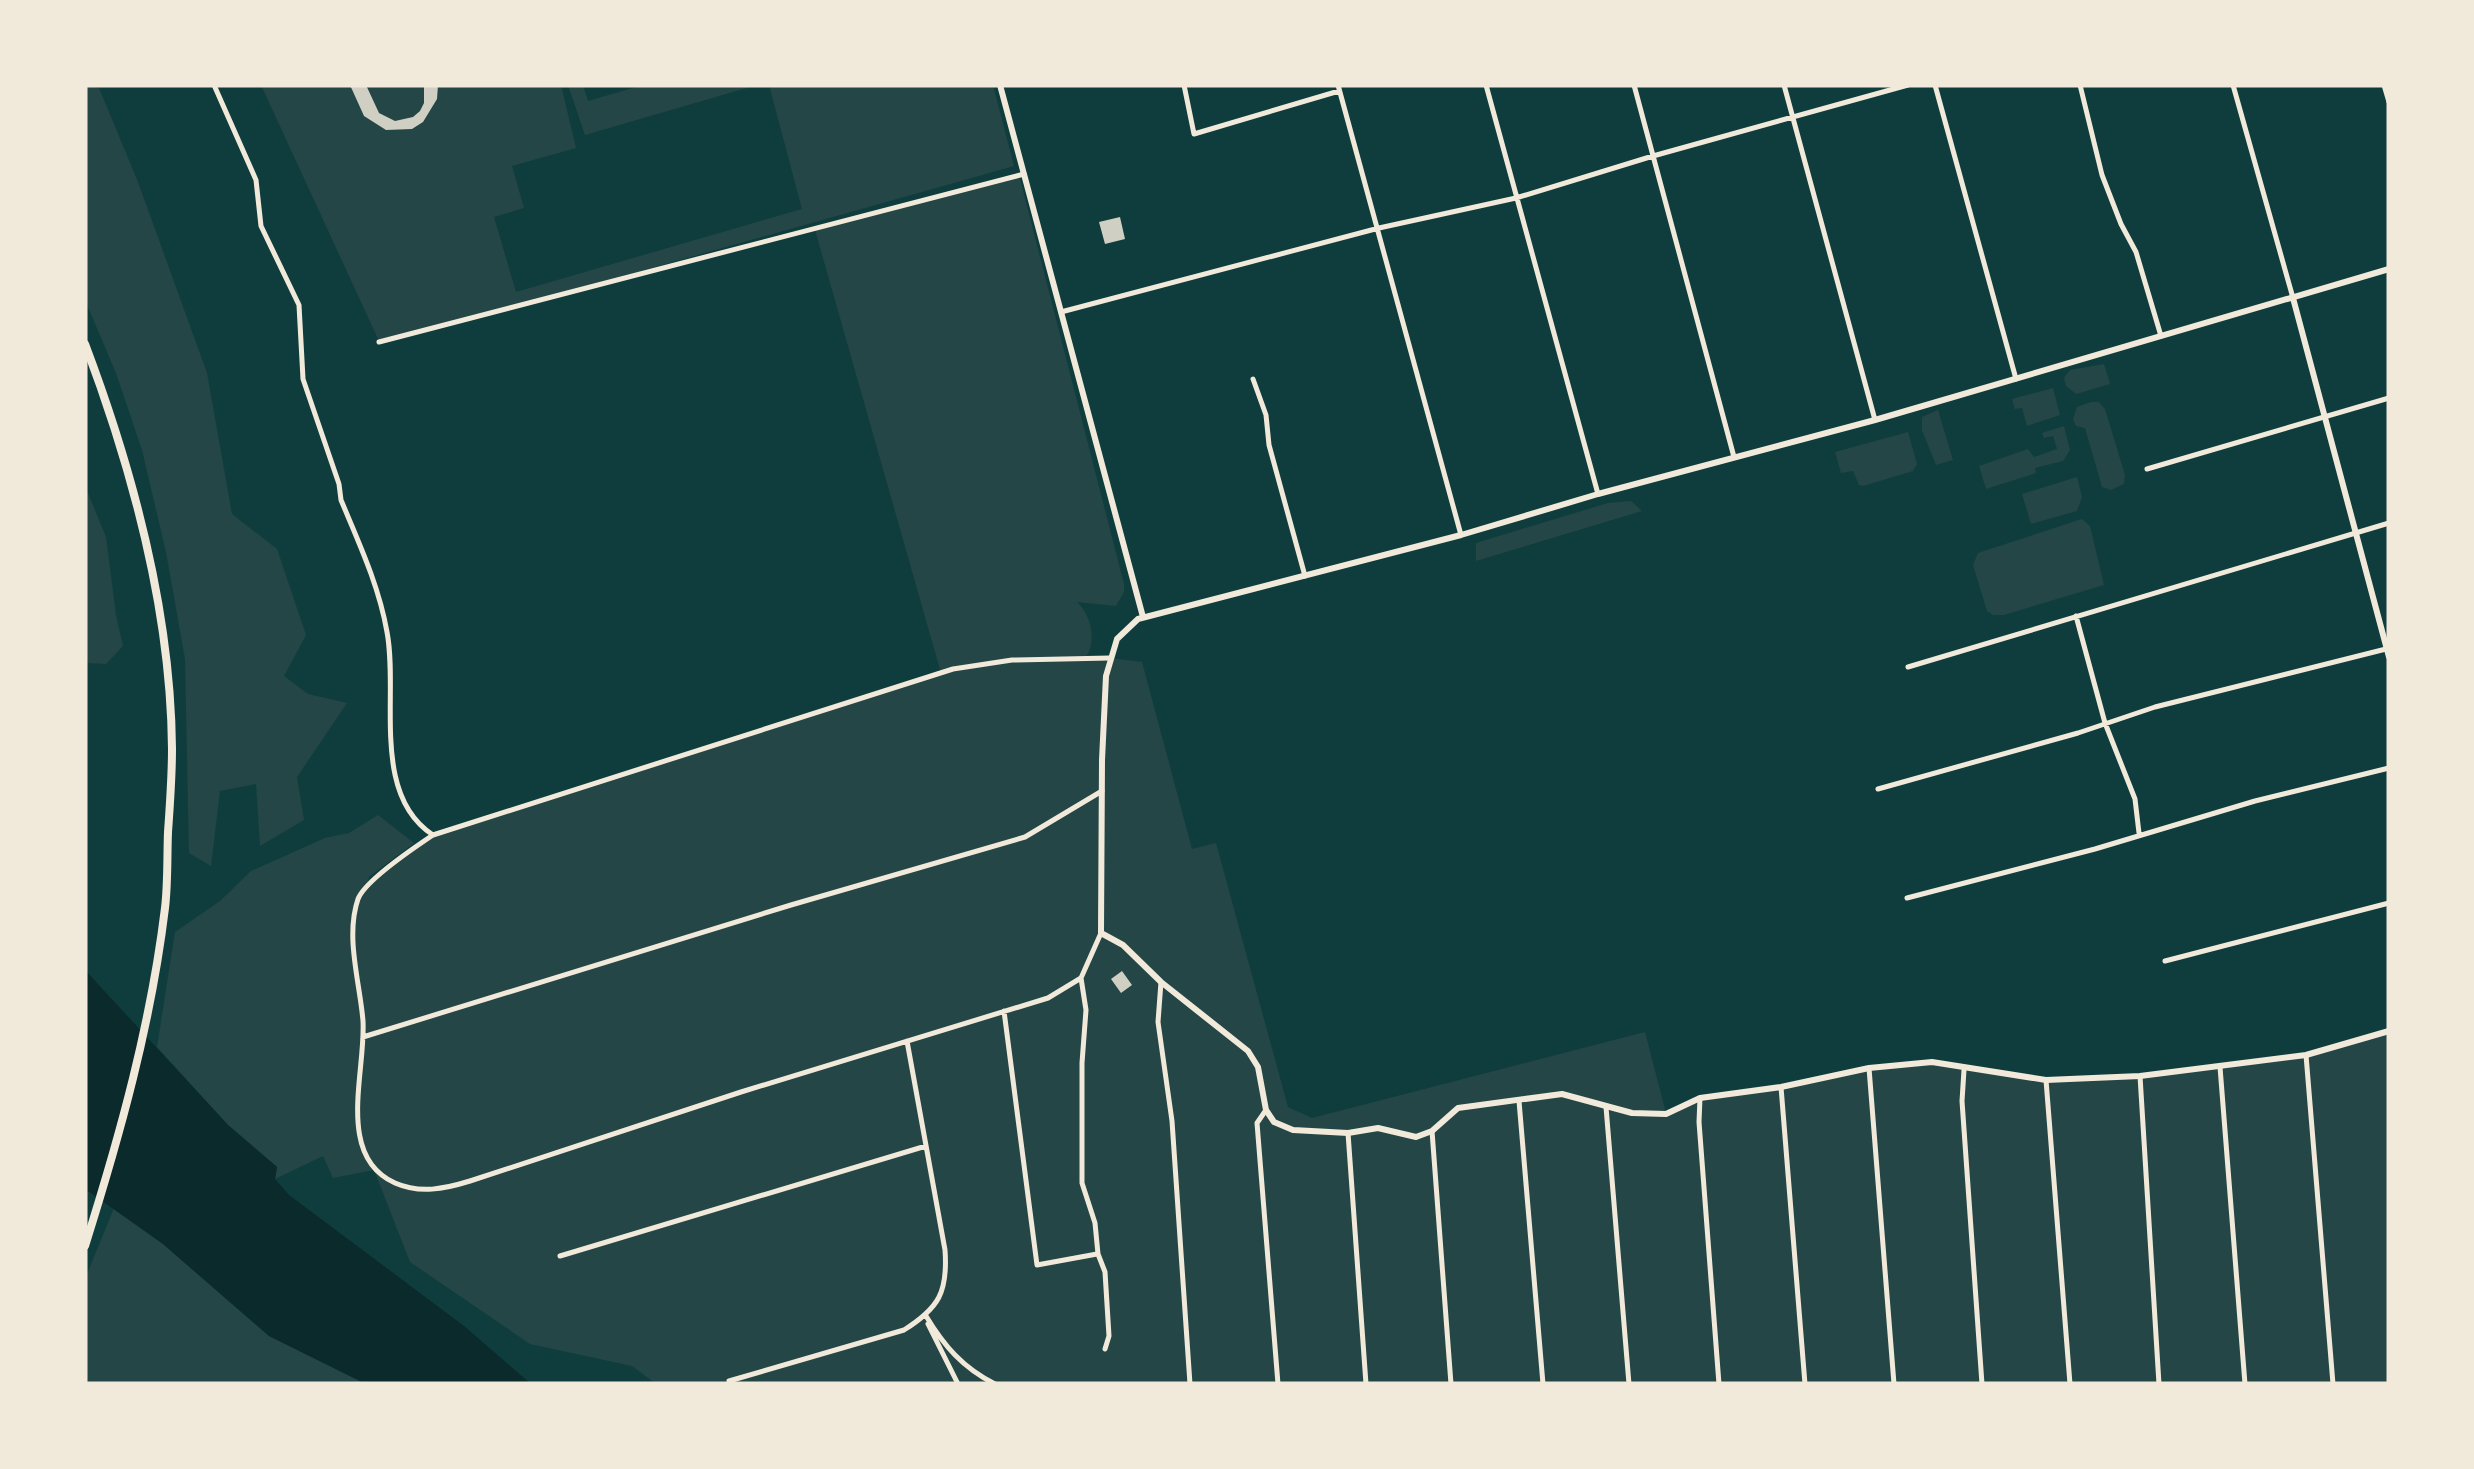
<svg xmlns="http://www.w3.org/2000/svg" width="2474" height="1469" viewBox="0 0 2474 1469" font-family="Inter,sans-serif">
<rect width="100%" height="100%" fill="#0f3d3e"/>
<path fill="#244646" d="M85,85l14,3 39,94 69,191 25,141 45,35 29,86 -22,41 24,18 39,9 -50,74 7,43 -44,26 -4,-62 -36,7 -9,75 -22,-13 -4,-194 -19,-107 -24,-102 -26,-77 -31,-73z
M261,85h300l15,63 -64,18 12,42 -30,9 22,75 286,-83 -33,-124h224l21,81 -526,148 -109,27z
M568,85h15l5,16 55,-16h114l-172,50z
M1019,175l105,409v8l-8,14 -39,-4c15,14 20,40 8,57l25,-1 32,4 50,187 24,-6 72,264 24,11 333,-86 21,81 34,-15 81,-11 88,-19 63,-6 114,18 94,-4 166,-21 83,-24v353h-1733l-24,-18 -102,-22 -120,-82 -36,-92 -41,8 -10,-22 -48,23 2,-12 -49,-42 -71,-78 18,-115 45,-31 31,-30 74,-33 24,-5 29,-18 36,28 -45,34 -1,6 65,-48 508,-162 -126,-443z
M2104,364l6,20 -34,10 -10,-8 -2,-8 6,-8z
M2053,388l7,27 -33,11 -5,-18 -7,1 -3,-10z
M2091,402h8l6,7 20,66 -1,9 -13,6 -9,-3 -17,-59 -9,-2 -3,-7 4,-12z
M1938,410l15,50 -17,5 -14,-35v-13z
M2064,426l6,24 -7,11 -28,7 1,5 -50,16 -7,-23 49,-17 6,8 23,-8 -4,-13 -9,2 -2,-5z
M1908,432l9,32 -4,7 -50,15 -4,-1 -6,-14 -12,2 -6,-21z
M2077,477l5,20 -5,14 -46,13 -9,-30z
M85,486l21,51 10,78 7,31 -17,18 -18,-1 -3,-3z
M1631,501l11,10 -166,50v-18l132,-40z
M2082,519l8,7 14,59 -100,30h-11l-6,-4 -14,-46 5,-12z
M114,1208l49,36 106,92 97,48h-281v-105z"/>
<path fill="#0a2a2b" d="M85,970l143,155 49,42 -2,12 14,16 175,131 67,58h-165l-97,-48 -106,-92 -78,-55z"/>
<path fill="#cfcfc3" d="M350,85h16l13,28 16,8 18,-4 7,-6 4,-8v-18h14l-1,14 -14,23 -11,7 -26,1 -22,-14z
M1120,217l5,22 -20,5 -6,-22z
M1122,971l10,14 -11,8 -10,-14z"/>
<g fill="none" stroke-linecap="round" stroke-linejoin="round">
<path stroke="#f1e9da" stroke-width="5" d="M214,85l42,95 5,46 38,79 4,74 36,105 2,16c18,43 38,86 46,132 12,62 -17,162 46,203
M1184,85l10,49 145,-43
M1338,85l123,450
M1486,85l112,409
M1634,85l100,372
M1784,85l91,335
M1935,85l81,294
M2080,85l22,90 19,49 15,28 25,84
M2233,85l60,213
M2384,85l5,17
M1061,312l318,-84 137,-30 137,-42 255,-71
M379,342l645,-168
M1253,379l13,36 3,30 36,131
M2147,469l242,-71
M2076,616l29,107 30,76 4,34
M1908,667l481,-144
M1878,789l200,-56 77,-26 231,-58
M1907,898l188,-49 160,-48 134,-33
M1101,933l-20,45 -33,20 -307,94 -271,89c-26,8 -50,13 -75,2 -60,-27 -29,-111 -32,-162 -3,-38 -18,-84 -5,-122 7,-18 57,-52 75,-64l520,-166 59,-9 98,-2
M2165,961l224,-58
M1081,978l5,32 -4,53v120l13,40 3,31 7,18 4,64 -4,13
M1161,982l-3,40 14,99 18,263
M1004,1011l33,254 60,-11
M363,1037l428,-132 234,-68 77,-46
M2306,1055l27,329
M2220,1067l25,317
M1869,1068l25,316
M1964,1070l-2,31 20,283
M2140,1076l19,308
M2046,1080l24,304
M1781,1087l24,297
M1700,1098l-1,24 20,262
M1519,1101l24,283
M1606,1107l23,277
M1266,1110l-9,13 21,261
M1432,1131l19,253
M1348,1133l18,251
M560,1256l366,-110
M926,1316c18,30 37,52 69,68
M928,1324l30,60
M729,1381l175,-51c35,-22 44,-38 41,-80l-38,-209"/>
<path stroke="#f1e9da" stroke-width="6" d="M1000,85l143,532
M2389,269l-514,151 -277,74 -137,41 -323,84 -21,20 -11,37 -4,84 -1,173 22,12 38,37 87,69 10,16 8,43 8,12 19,8 55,3 30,-5 38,9 16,-6 26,-23 104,-14 70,19 34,1 34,-16 81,-11 88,-19 63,-6 114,18 94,-4 166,-21 83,-24
M2293,298l96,359"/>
<path stroke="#f1e9da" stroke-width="8" d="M85,344c48,127 86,267 87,405 0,28 -2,55 -4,83 -1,25 0,51 -3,76 -14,116 -45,227 -80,338"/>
</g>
<rect width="2474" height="1469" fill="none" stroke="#f1e9da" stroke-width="175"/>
</svg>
